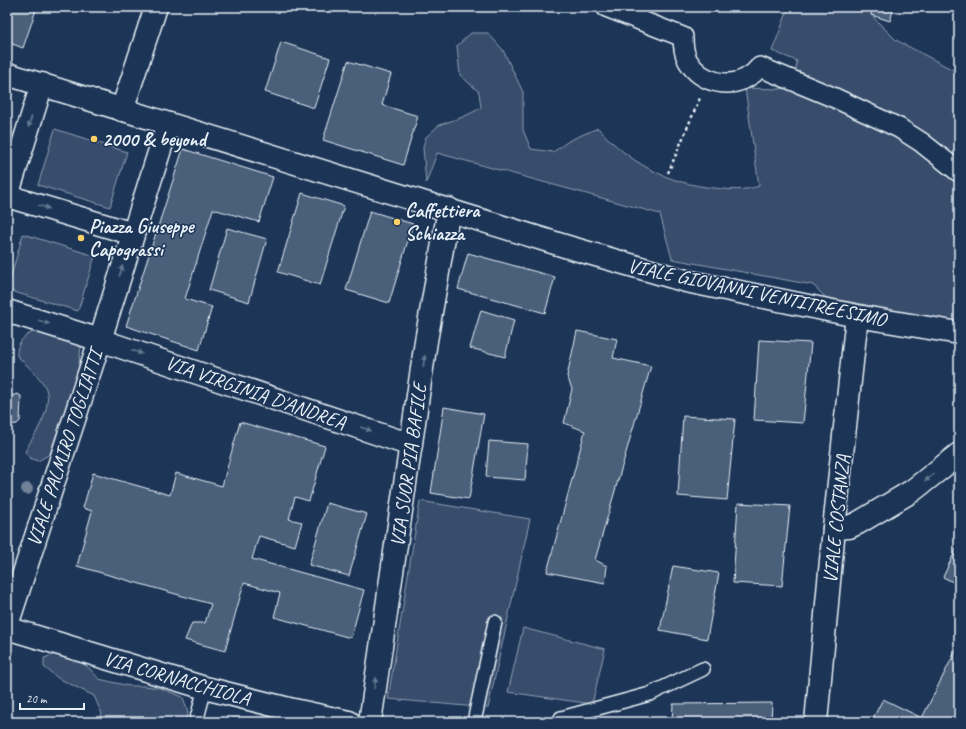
<svg xmlns="http://www.w3.org/2000/svg" width="966" height="729" viewBox="0 0 966 729" font-family="Caveat,sans-serif">
<rect width="100%" height="100%" fill="#1d3557"/>
<filter id="ink" filterUnits="userSpaceOnUse"><feTurbulence type="fractalNoise" baseFrequency=".025" numOctaves="2"/><feDisplacementMap in="SourceGraphic" scale="8" xChannelSelector="R" yChannelSelector="G"/><feConvolveMatrix kernelMatrix="1 2 1 2 8 2 1 2 1" color-interpolation-filters="sRGB"/></filter>
<g filter="url(#ink)">
<path fill="#374d6c" stroke="#909fb2" d="M789,7h78l8,12 21,21 61,32 2,3v250l-57,-11 -40,-10 -36,-6 -13,-13 -141,-26 -12,-45 -223,-61 -11,30 -3,-36 3,-10 13,-12 24,-8 18,-9 -2,-16 -19,-17 -3,-29 14,-13h17l15,17 20,42v38l8,19 22,3 17,-12 28,-12c32,35 68,55 116,60 15,2 31,3 45,-2l-14,-98 34,1 15,-2 3,-26 -25,-10z
M55,129l72,23 -17,55 -72,-22z
M23,234l72,22 -17,55 -71,-21z
M43,329l27,10 11,8 -3,24 -28,83 -12,7 -8,-3 -5,-6c4,-10 11,-17 15,-27 5,-9 10,-26 6,-36 -4,-11 -21,-25 -29,-33 -1,-16 11,-24 26,-27z
M420,501l110,18 -42,189 -100,-9z
M523,628l82,21 -13,55 -84,-12z
M59,653l17,5 14,11 9,10 30,7h16l15,2 23,9 5,16 -3,9h-87l4,-8 -8,-18 -36,-18 -14,-11v-9z"/>
<path fill="#495e7a" stroke="#e8f1f8" d="M7,7h30l-14,41 -16,-6z
M873,7h21l-4,14 -19,-6z
M281,42l49,16 -16,50 -49,-16z
M348,61l43,13 -9,31 36,11 -15,49 -80,-25z
M183,149l90,28 -14,45 -46,-13 -28,90 27,8 -13,43 -73,-24z
M302,193l42,13 -24,79 -42,-13z
M370,211l43,13 -24,79 -43,-13z
M227,228l40,11 -18,63 -40,-12z
M468,253l87,24 -10,36 -87,-24z
M481,310l33,10 -9,37 -35,-9z
M577,331l40,8 -4,19 38,8 -56,194 12,6 -2,17 -58,-11 38,-141 -21,-8 8,-34 -5,-13z
M759,340l52,3 -8,80 -49,-3z
M17,394l4,2v2l-1,23 -3,3 -10,1v-27z
M444,407l40,7 -15,85 -38,-6z
M683,416l52,3 -8,81 -49,-4z
M240,422l85,24 -16,55 -14,-4 -6,22 13,3 -7,24 -36,-10 -7,23 112,31 -13,48 -77,-21 6,-24 -36,-10 -19,68 -40,-11 7,-17h13l6,-19 -134,-38 15,-55 -9,-3 10,-35 77,22 6,-22 46,13z
M489,441l39,3 -3,36 -39,-3z
M327,503l40,11 -18,62 -40,-11z
M738,503l52,3 -8,80 -49,-3z
M959,543v42l-16,-8z
M673,566l46,7 -12,66 -47,-9z
M959,644v78h-88l12,-23 39,19z
M772,703l-1,19h-99l1,-18z
M233,718l38,4h-39z"/>
<g fill="none" stroke-linecap="round" stroke-linejoin="round">
<defs>
<path id="service" d="M196,722l9,-34
M474,722l21,-100
M560,722l1,-4 89,-24 53,-25"/>
<path id="pedestrian" d="M606,7l77,30c0,9 1,17 5,24 13,22 43,29 63,14 4,-2 6,-6 9,-8l75,31 64,30 22,14 38,30"/>
<path id="minor" d="M122,110l34,-103
M7,196l126,38
M7,196l35,-112
M7,311l93,29 68,-216
M834,528l15,-1 9,-4 54,-32 47,-37
M7,625l93,-285 311,105
M7,628l198,60 84,21 60,13
M370,722l56,-381 23,-132"/>
<path id="tertiary" d="M7,74l561,173 118,34 171,35 102,17
M816,722l18,-194 23,-212"/>
</defs>
<use href="#service" stroke="#e8f1f8" stroke-width="16"/>
<use href="#pedestrian" stroke="#e8f1f8" stroke-width="22"/>
<use href="#minor" stroke="#e8f1f8" stroke-width="25"/>
<use href="#tertiary" stroke="#e8f1f8" stroke-width="25"/>
<path stroke="#e8f1f8" stroke-width="2.5" stroke-dasharray="3 3" stroke-linecap="butt" d="M668,173l32,-75"/>
<use href="#service" stroke="#1d3557" stroke-width="13"/>
<use href="#pedestrian" stroke="#1d3557" stroke-width="19"/>
<use href="#minor" stroke="#1d3557" stroke-width="22"/>
<use href="#tertiary" stroke="#1d3557" stroke-width="22"/>
</g>
<circle fill="#708198" cx="27" cy="489" r="6"/>
<defs><path id="oneway-solid" d="M-6-.8H1V-3.2L6.5 0L1 3.2V.8H-6Z"/></defs>
<g fill="#64778f">
<use href="#oneway-solid" transform="translate(30 122) rotate(107)"/>
<use href="#oneway-solid" transform="translate(44 207) rotate(17)"/>
<use href="#oneway-solid" transform="translate(121 271) rotate(-73)"/>
<use href="#oneway-solid" transform="translate(44 322) rotate(17)"/>
<use href="#oneway-solid" transform="translate(137 352) rotate(19)"/>
<use href="#oneway-solid" transform="translate(424 361) rotate(-82)"/>
<use href="#oneway-solid" transform="translate(366 429) rotate(19)"/>
<use href="#oneway-solid" transform="translate(929 478) rotate(141)"/>
<use href="#oneway-solid" transform="translate(375 683) rotate(-81)"/>
</g>
</g>
<g fill="#ffd166" stroke="#1d3557" stroke-width="1.5">
<circle cx="94" cy="139" r="4"/>
<circle cx="397" cy="222" r="4"/>
<circle cx="81" cy="238" r="4"/>
</g>
<g text-anchor="middle" stroke-width="3" stroke-linejoin="round" paint-order="stroke">
<g font-size="20" font-weight="bold" fill="#e8f1f8" stroke="#1d3557" text-anchor="start">
<text x="102" y="146">2000 &amp; beyond</text>
<text x="405" y="217">Caffettiera<tspan x="405" dy="23">Schiazza</tspan></text>
<text x="89" y="233">Piazza Giuseppe<tspan x="89" dy="23">Capograssi</tspan></text>
</g>
<g font-size="20" fill="#e8f1f8" stroke="#1d3557">
<text transform="translate(757 292) rotate(12)" y="7">VIALE GIOVANNI VENTITREESIMO</text>
<text transform="translate(256 392) rotate(19)" y="7">VIA VIRGINIA D'ANDREA</text>
<text transform="translate(64 448) rotate(-72)" y="7">VIALE PALMIRO TOGLIATTI</text>
<text transform="translate(408 465) rotate(-82)" y="7">VIA SUOR PIA BAFILE</text>
<text transform="translate(836 519) rotate(-84)" y="7">VIALE COSTANZA</text>
<text transform="translate(177 678) rotate(16)" y="7">VIA CORNACCHIOLA</text>
</g>
</g>
<rect width="966" height="729" fill="none" stroke="#1d3557" stroke-width="24"/>
<rect x="12" y="12" width="942" height="705" fill="none" stroke="#e8f1f8" stroke-width="1.5" filter="url(#ink)"/>
<path d="M20 703v6h64v-6" fill="none" stroke="#e8f1f8" stroke-width="2"/>
<text x="26" y="703" font-size="12" fill="#e8f1f8" stroke="#1d3557" stroke-width="3" paint-order="stroke">20 m</text>
</svg>
